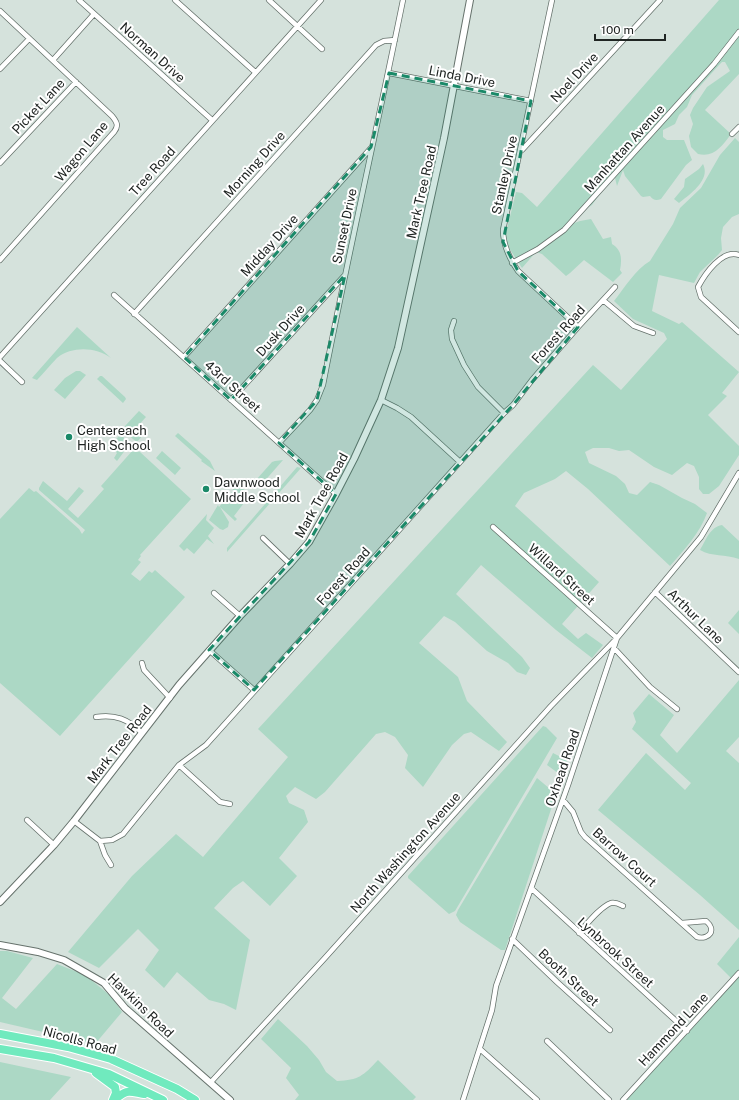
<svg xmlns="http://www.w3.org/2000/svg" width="739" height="1100" viewBox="0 0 739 1100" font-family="'Public Sans',sans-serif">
<rect width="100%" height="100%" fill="#d5e2dc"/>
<path fill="#acd8c5" d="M719,0h20v74l-34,36 26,24c-9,12 -17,24 -33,20l-7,-7 -2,-11 4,-12 -3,-9 3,-7 14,-21 23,-16 -5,-9h-3l-3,3 -27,30 -5,12 -8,8 -4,9 -12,6v7l4,3h17l8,20 -6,5 -25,34c-5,2 -8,1 -11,-3l-7,1 -2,-1 -16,-20 -2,-6 -6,16 -2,-8 -3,-1 -20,28 -14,9 -12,12 14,-5 11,-2 12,20 8,-2 1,7c10,6 10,15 8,26l2,3 -9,9 -29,-22 -14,13 -4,3 -24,-22 -6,-2 -14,16 -13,-20 -4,-11 11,-45 6,1 15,14z
M735,138l4,4v72l-7,3 -9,10 -2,11 1,12 -4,5 -18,17 -6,11 -35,-8 -7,36 27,13 3,-2 57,50 -17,21 5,3 -19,19 31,31v9l-20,31 -10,8h-6l-4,-5v-12l-5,-11 -7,-3 -15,12 -18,-8 -25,-17 -10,1 -10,-3h-16l-8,4 4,11 27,13 9,8 4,9 8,2 13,-13 9,3 23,13 13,6 12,9c-7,20 -23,37 -37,53l-82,-77 -22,-18 -11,8 -31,14 -9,13 84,76 -37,42 16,15 8,-6 17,12 -11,13 -36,-28 -75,-65 -25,29 66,63 8,11 -4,7 -9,-3 -9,-9 -21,-12 -32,-29 -11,-6 -25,27 39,34 9,24 40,41 -8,9 -28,-19 -7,2 -12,11 -29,42 -18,-19 3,-13 -13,-18 -10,-5 -9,2 -51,58 -9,7 -21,-12 -9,9 3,7 15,7 4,12 -29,36 18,18 -27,30 -27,-25 -10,7 -19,20 36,32 -14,70 -12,-6 -15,-4 -32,-28 -13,16 -19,-18 14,-20 -21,-21 -39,39 -31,-16 64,-76 44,-42 27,23 85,-100 -30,-28 335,-364 28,25 46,-51 -3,-6 -31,-14 -19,-18c10,-13 22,-32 36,-40l23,-37 7,-16 21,-20 19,-33z
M703,164c8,16 -13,30 -24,39l-5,-4 10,-12 1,-8 14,-10z
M77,327l34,31c-15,-11 -39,-12 -54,0 -7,7 -13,15 -20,22l-5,-2z
M76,371h4l6,4 -21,24 -11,-9 11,-12z
M100,376h2l23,21 1,2 -3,4 -26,-24z
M139,411l7,6 -10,11 7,7 -6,7c-5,-4 -12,-8 -12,-16z
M178,433l32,28 5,10 -14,-10 1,-1 -27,-24z
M121,435l7,6 1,4 -12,16 -3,-3 3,-5 -7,-7 9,-10z
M133,450l7,2 51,47 -51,56 1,1 -3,4 3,2 -10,12 9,7 9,-10 3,2 3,-3 30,27 -125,139 -60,-53v-164l29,-31 5,4 2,-1 43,38 3,5 3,-4 -46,-40v-2l4,-7 24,20 12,-14 5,4 -16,18 10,9 26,-29 -3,-3z
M162,451l19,17 -6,7 -19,-17z
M283,460l-21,24 -3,2 -2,-1 -1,-5 16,-18 3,-1z
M297,467l4,1 -74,84v-4z
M228,480l6,1 15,13 -3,3 1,2 -13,17 3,3 -2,2 -15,-14 9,15 -1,5 -5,3 -3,-1 -11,-9 9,-15 1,2 14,-16 -1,-8 -7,-1z
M207,514l-1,6 8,8 -6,8 6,8 -7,-5 -13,15 -7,-6 -3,3 -5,-5z
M722,525l17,16v18c-14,-5 -27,-2 -39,-9 6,-10 10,-23 22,-25z
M739,610v24l-11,-11z
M739,680v57l-13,14 13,12v167l-39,-35 -102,-85 48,-57 39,37 6,-7 -59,-54 4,-7 -3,-9 16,-19 25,21 -14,20 17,18z
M543,726l3,1 11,11 -102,173 -6,3 -41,-36v-2z
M553,753l14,7 -5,16 -15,-11z
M537,778l19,16 -51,156h-4l-41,-28 -4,-7 2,-5z
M739,937v163h-115l109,-120 -16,-16z
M0,951h7l26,7 -31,40 14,11 41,-45 28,11 27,22 10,15 -27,32 -95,-22z
M278,1019l29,27 12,14 7,12 11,9c22,-1 26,-5 41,-21l38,37 -3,3h-118l4,-5 -13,-17 5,-10 -30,-29z
M0,1062l71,15 -21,23h-50z"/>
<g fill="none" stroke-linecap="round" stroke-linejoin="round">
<defs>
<path id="street" d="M79,0l133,120
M175,0l80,72
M269,0l53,49
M552,0l-49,230c0,15 6,28 15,41l60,56
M0,11l112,105c5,6 7,10 2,16l-114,128
M53,60l41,-46
M0,69l29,-30
M389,73l142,28
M732,134l7,-7
M522,150l138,-150
M0,163l76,-81
M739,255c-17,-6 -34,19 -41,32l3,10 38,35
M512,263l26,-14 26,-19 150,-166 25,-32
M114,295l222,199
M603,300l31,26 19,7
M134,314l242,-269 8,-4 11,-1
M454,321l-3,9 1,9 12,26 14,22 26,26
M0,357l321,-357
M184,357l187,-209
M0,361l22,21
M231,400l113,-124
M381,400l16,8 14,9 49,45
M279,443l31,-33 7,-10 6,-15c25,-129 54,-257 80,-385
M263,538l27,26
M655,592l84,80
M214,593l26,23
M614,648l36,39 27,22
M209,650l45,40
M142,663l2,7 26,28
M96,717c19,-3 32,2 46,16
M179,765l41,37 10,2
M563,800l10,12 8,20 4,5 112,100c12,3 20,-7 9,-16l-24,2
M27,820l27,25
M74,821l26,20 12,-1 11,-6 56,-69 27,-20 254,-283 44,-49 9,-8 19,-25 46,-53 37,-40
M100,841l5,14 6,10
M531,888l156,143
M579,933c8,-9 21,-26 32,-30 5,-1 8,1 12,3
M512,939l45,43 53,48
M547,1041l62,59
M480,1049l57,51
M211,1082l113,-123 227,-253 66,-68 -124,-111
M463,1100l29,-90 4,-24 72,-201 49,-147 84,-101 38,-64
M623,1100l116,-127"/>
<path id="secondary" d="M0,902l54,-57 20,-24 105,-136 61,-69 50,-52 19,-22 27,-48 18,-35 27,-59 17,-52 46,-210 26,-138
M0,945l38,7 26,8 40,23 21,25 105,92"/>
<path id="highway" d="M0,1034l68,13 43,12 66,30 18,11
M0,1049l54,9 55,16 54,26
M96,1073l19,14 1,6 -3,7
M114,1100c14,-11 13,-9 30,-6"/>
</defs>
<use href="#street" stroke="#66726c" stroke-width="6"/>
<use href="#secondary" stroke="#66726c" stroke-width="8"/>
<use href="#highway" stroke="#fff" stroke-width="10"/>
<use href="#street" stroke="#fff" stroke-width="4.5"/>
<use href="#secondary" stroke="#fff" stroke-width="6"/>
<use href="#highway" stroke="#70eabe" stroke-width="8"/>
</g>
<path fill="#1a8968" fill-opacity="0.2" stroke="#1a8968" stroke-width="3" stroke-dasharray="8 5" stroke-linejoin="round" d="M389,73l142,28 -28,141 15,29 60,56 -65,78 -259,285 -45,-40 100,-108 27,-48 -57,-51 38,-43 28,-125 -114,125 -47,-43 187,-210z"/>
<g fill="#1a8968" stroke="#fff" stroke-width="1.5">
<circle cx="69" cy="437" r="4"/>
<circle cx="206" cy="489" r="4"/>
</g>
<g text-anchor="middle" stroke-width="4" stroke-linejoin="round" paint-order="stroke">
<g font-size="13" fill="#202523" stroke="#fff">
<text transform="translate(153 52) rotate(42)" y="5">Norman Drive</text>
<text transform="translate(462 76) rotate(11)" y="5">Linda Drive</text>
<text transform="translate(574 77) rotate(-47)" y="5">Noel Drive</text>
<text transform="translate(38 106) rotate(-47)" y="5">Picket Lane</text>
<text transform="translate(624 148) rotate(-48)" y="5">Manhattan Avenue</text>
<text transform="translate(81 151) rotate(-50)" y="5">Wagon Lane</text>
<text transform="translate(254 164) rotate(-48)" y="5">Morning Drive</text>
<text transform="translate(152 171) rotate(-48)" y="5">Tree Road</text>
<text transform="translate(504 175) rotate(-78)" y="5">Stanley Drive</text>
<text transform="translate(421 192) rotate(-77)" y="5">Mark Tree Road</text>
<text transform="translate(344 226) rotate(-78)" y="5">Sunset Drive</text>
<text transform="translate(269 245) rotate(-48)" y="5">Midday Drive</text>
<text transform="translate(280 330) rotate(-48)" y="5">Dusk Drive</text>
<text transform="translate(558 334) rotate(-48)" y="5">Forest Road</text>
<text transform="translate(233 386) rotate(42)" y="5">43rd Street</text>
<text transform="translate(321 495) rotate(-61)" y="5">Mark Tree Road</text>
<text transform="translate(562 574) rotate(42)" y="5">Willard Street</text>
<text transform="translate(343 576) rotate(-48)" y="5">Forest Road</text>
<text transform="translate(696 616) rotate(44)" y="5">Arthur Lane</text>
<text transform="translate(119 744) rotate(-52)" y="5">Mark Tree Road</text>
<text transform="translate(562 768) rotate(-71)" y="5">Oxhead Road</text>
<text transform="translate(405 852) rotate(-48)" y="5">North Washington Avenue</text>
<text transform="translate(625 857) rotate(42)" y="5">Barrow Court</text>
<text transform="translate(616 952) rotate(42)" y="5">Lynbrook Street</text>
<text transform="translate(569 977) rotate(43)" y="5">Booth Street</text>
<text transform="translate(141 1005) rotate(44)" y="5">Hawkins Road</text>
<text transform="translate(673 1029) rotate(-47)" y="5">Hammond Lane</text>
<text transform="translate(80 1040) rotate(15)" y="5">Nicolls Road</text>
</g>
<g font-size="13" fill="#202523" stroke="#fff" text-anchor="start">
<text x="77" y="435">Centereach<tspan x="77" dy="15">High School</tspan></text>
<text x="214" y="487">Dawnwood<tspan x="214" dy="15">Middle School</tspan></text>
</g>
</g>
<path d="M595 34v6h70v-6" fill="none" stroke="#202523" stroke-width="2"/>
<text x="601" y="34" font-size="12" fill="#202523" stroke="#ffffff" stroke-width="3" paint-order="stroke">100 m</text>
</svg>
